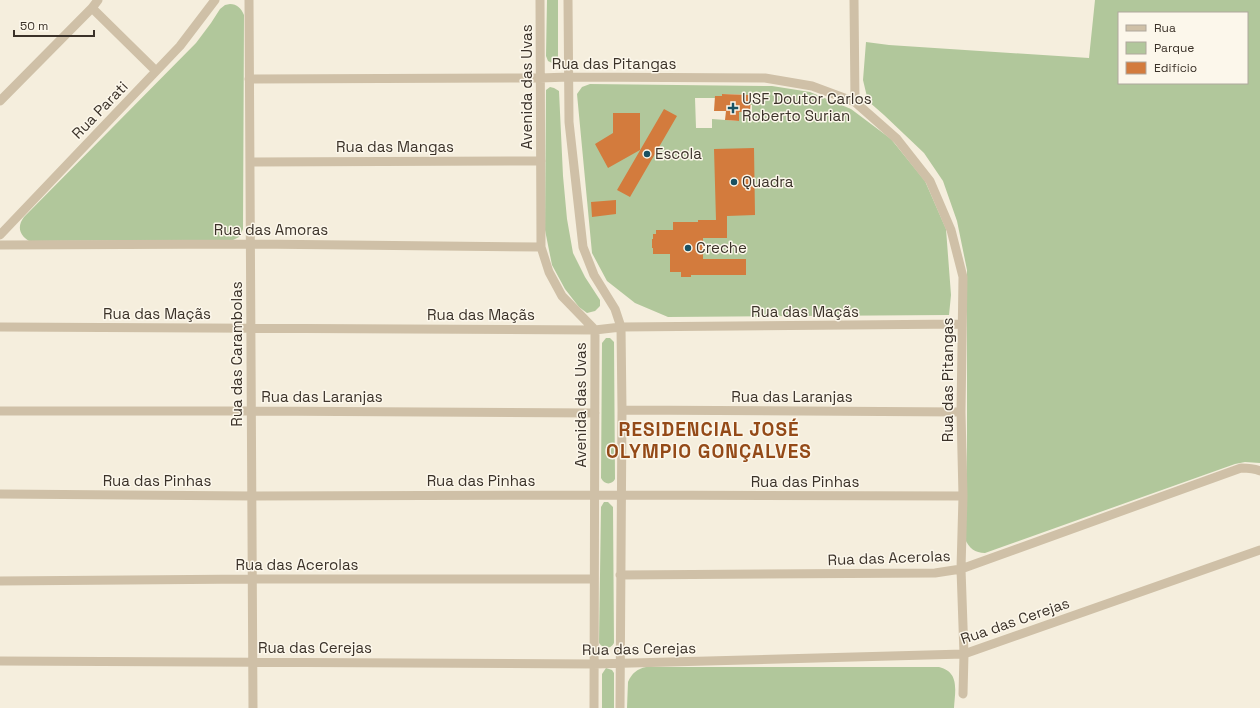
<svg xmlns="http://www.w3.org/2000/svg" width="1260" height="708" viewBox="0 0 1260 708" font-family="'Space Grotesk',sans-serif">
<rect width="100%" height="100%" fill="#f5eedd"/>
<path fill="#b1c79b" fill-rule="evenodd" d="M547,0h11v57l-2,4 -4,2 -4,-2 -2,-5z
M1095,0h165v463l-15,-1 -10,2 -250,89c-10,0 -16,-5 -20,-14l2,-92v-177l-10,-49 -14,-40 -19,-28 -40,-38 -16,-14 -5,-21 3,-38 23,3 200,13zM1119,13h128v70h-128z
M230,4c7,0 11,4 14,11l-1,214 -4,8 -6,3 -204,1c-10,-6 -12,-15 -5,-24l172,-174 15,-20 9,-14 5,-4z
M590,84l182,2 38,6 41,17 40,30 34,42 21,48 5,66 -2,20 -281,2 -33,-14 -28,-22 -15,-28 -15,-159 5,-7zM723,94l28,1v7h-5v3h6v7h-13v9l-27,-2v9h-16l-1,-30h20v-2h7z
M550,87l4,1 5,3 4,85 4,43 6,34 12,24 15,23v6l-5,5 -8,2 -8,-6 -14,-18 -13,-24 -7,-35 1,-140z
M606,338h4l4,4 1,137c-3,6 -11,6 -14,-1l1,-135z
M604,502h4l5,5 1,136c-4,7 -11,6 -15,0l2,-136z
M646,667h293c21,5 16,24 15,41h-327l1,-26c4,-9 9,-13 18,-15z
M606,668l6,2 2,3v35h-12v-34z"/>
<path fill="#d37b3d" d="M722,94l29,1 -1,17h-11v9l-14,-1 1,-9h-12l1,-15h7z
M664,109l13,7 -47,81 -13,-7z
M613,113h27v37l-32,18 -13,-24 18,-11z
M754,148l1,67 -28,1v22h-24v21h43v16h-55v2h-10v-5h-11v-18h-17v-6h-1v-9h1v-5h3v-4h17v-8h25v-2h18l-2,-71z
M616,200v14l-24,3 -1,-15z"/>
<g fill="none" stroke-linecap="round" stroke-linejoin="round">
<path stroke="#cfc0a7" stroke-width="9" d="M249,0l4,708
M540,0l1,247 8,25 13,24 33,34 -1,378
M568,0l1,122 14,125 11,28 21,34 6,18 1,83 -2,298
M854,0l1,102 42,37 33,42 21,49 12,47 -2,135 2,84 -2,73 3,85 -1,40
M92,8l64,63
M249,79l291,-1 29,-1 196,1 47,8 43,16
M0,101l92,-93 6,-8
M250,162l291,-1
M0,235l180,-189 35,-46
M0,245l250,-1 291,3
M0,327l595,3 26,-3 341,-3
M622,410l339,2
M0,411h251l344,2
M0,494l252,2 369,-1 342,1
M620,575l315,-2 26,-4 280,-101c7,0 13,0 19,3
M0,581l253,-2h341
M0,661l594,3 370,-10 296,-104"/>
</g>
<g fill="#195162" stroke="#fcf7eb" stroke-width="1.5">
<path d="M731 102h4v4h4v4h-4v4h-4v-4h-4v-4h4z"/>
<circle cx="647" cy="154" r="4"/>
<circle cx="734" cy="182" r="4"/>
<circle cx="688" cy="248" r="4"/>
</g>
<g text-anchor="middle" stroke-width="3" stroke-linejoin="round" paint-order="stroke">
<g font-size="15" fill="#3b3229" stroke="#fcf7eb">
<text x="614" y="69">Rua das Pitangas</text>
<text transform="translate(527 87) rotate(-90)" y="5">Avenida das Uvas</text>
<text transform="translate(100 110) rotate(-46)" y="5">Rua Parati</text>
<text x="395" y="152">Rua das Mangas</text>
<text x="271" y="235">Rua das Amoras</text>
<text x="805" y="317">Rua das Maçãs</text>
<text x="157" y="319">Rua das Maçãs</text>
<text x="481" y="320">Rua das Maçãs</text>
<text transform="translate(237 354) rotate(-90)" y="5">Rua das Carambolas</text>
<text transform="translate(948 380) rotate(-90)" y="5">Rua das Pitangas</text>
<text x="322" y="402">Rua das Laranjas</text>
<text x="792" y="402">Rua das Laranjas</text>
<text transform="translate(581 405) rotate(-90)" y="5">Avenida das Uvas</text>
<text x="157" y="486">Rua das Pinhas</text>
<text x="481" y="486">Rua das Pinhas</text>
<text x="805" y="487">Rua das Pinhas</text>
<text transform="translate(889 558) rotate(-2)" y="5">Rua das Acerolas</text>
<text x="297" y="570">Rua das Acerolas</text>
<text transform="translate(1015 621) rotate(-19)" y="5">Rua das Cerejas</text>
<text x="315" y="653">Rua das Cerejas</text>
<text transform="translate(639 649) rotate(-1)" y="5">Rua das Cerejas</text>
</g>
<g font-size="15" fill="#3b3229" stroke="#fcf7eb" text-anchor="start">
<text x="742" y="104">USF Doutor Carlos<tspan x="742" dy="17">Roberto Surian</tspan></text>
<text x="655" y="159">Escola</text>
<text x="742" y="187">Quadra</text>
<text x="696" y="253">Creche</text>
</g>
<g font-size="19" font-weight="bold" letter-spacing="1" fill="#944a18" stroke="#fcf7eb">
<text x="709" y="436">RESIDENCIAL JOSÉ<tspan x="709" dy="22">OLYMPIO GONÇALVES</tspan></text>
</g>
</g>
<rect x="1118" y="12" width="130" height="72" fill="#fcf7eb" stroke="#afa89d"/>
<rect x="1126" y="25" width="20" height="6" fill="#cfc0a7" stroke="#afa89d"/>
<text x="1154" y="32" font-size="12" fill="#3b3229">Rua</text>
<rect x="1126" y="42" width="20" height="12" fill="#b1c79b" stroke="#afa89d"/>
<text x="1154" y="52" font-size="12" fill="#3b3229">Parque</text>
<rect x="1126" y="62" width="20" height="12" fill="#d37b3d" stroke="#afa89d"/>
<text x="1154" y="72" font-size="12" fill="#3b3229">Edifício</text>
<path d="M14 30v6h80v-6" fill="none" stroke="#3b3229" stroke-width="2"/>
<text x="20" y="30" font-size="12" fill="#3b3229" stroke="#fcf7eb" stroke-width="3" paint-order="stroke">50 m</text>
</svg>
